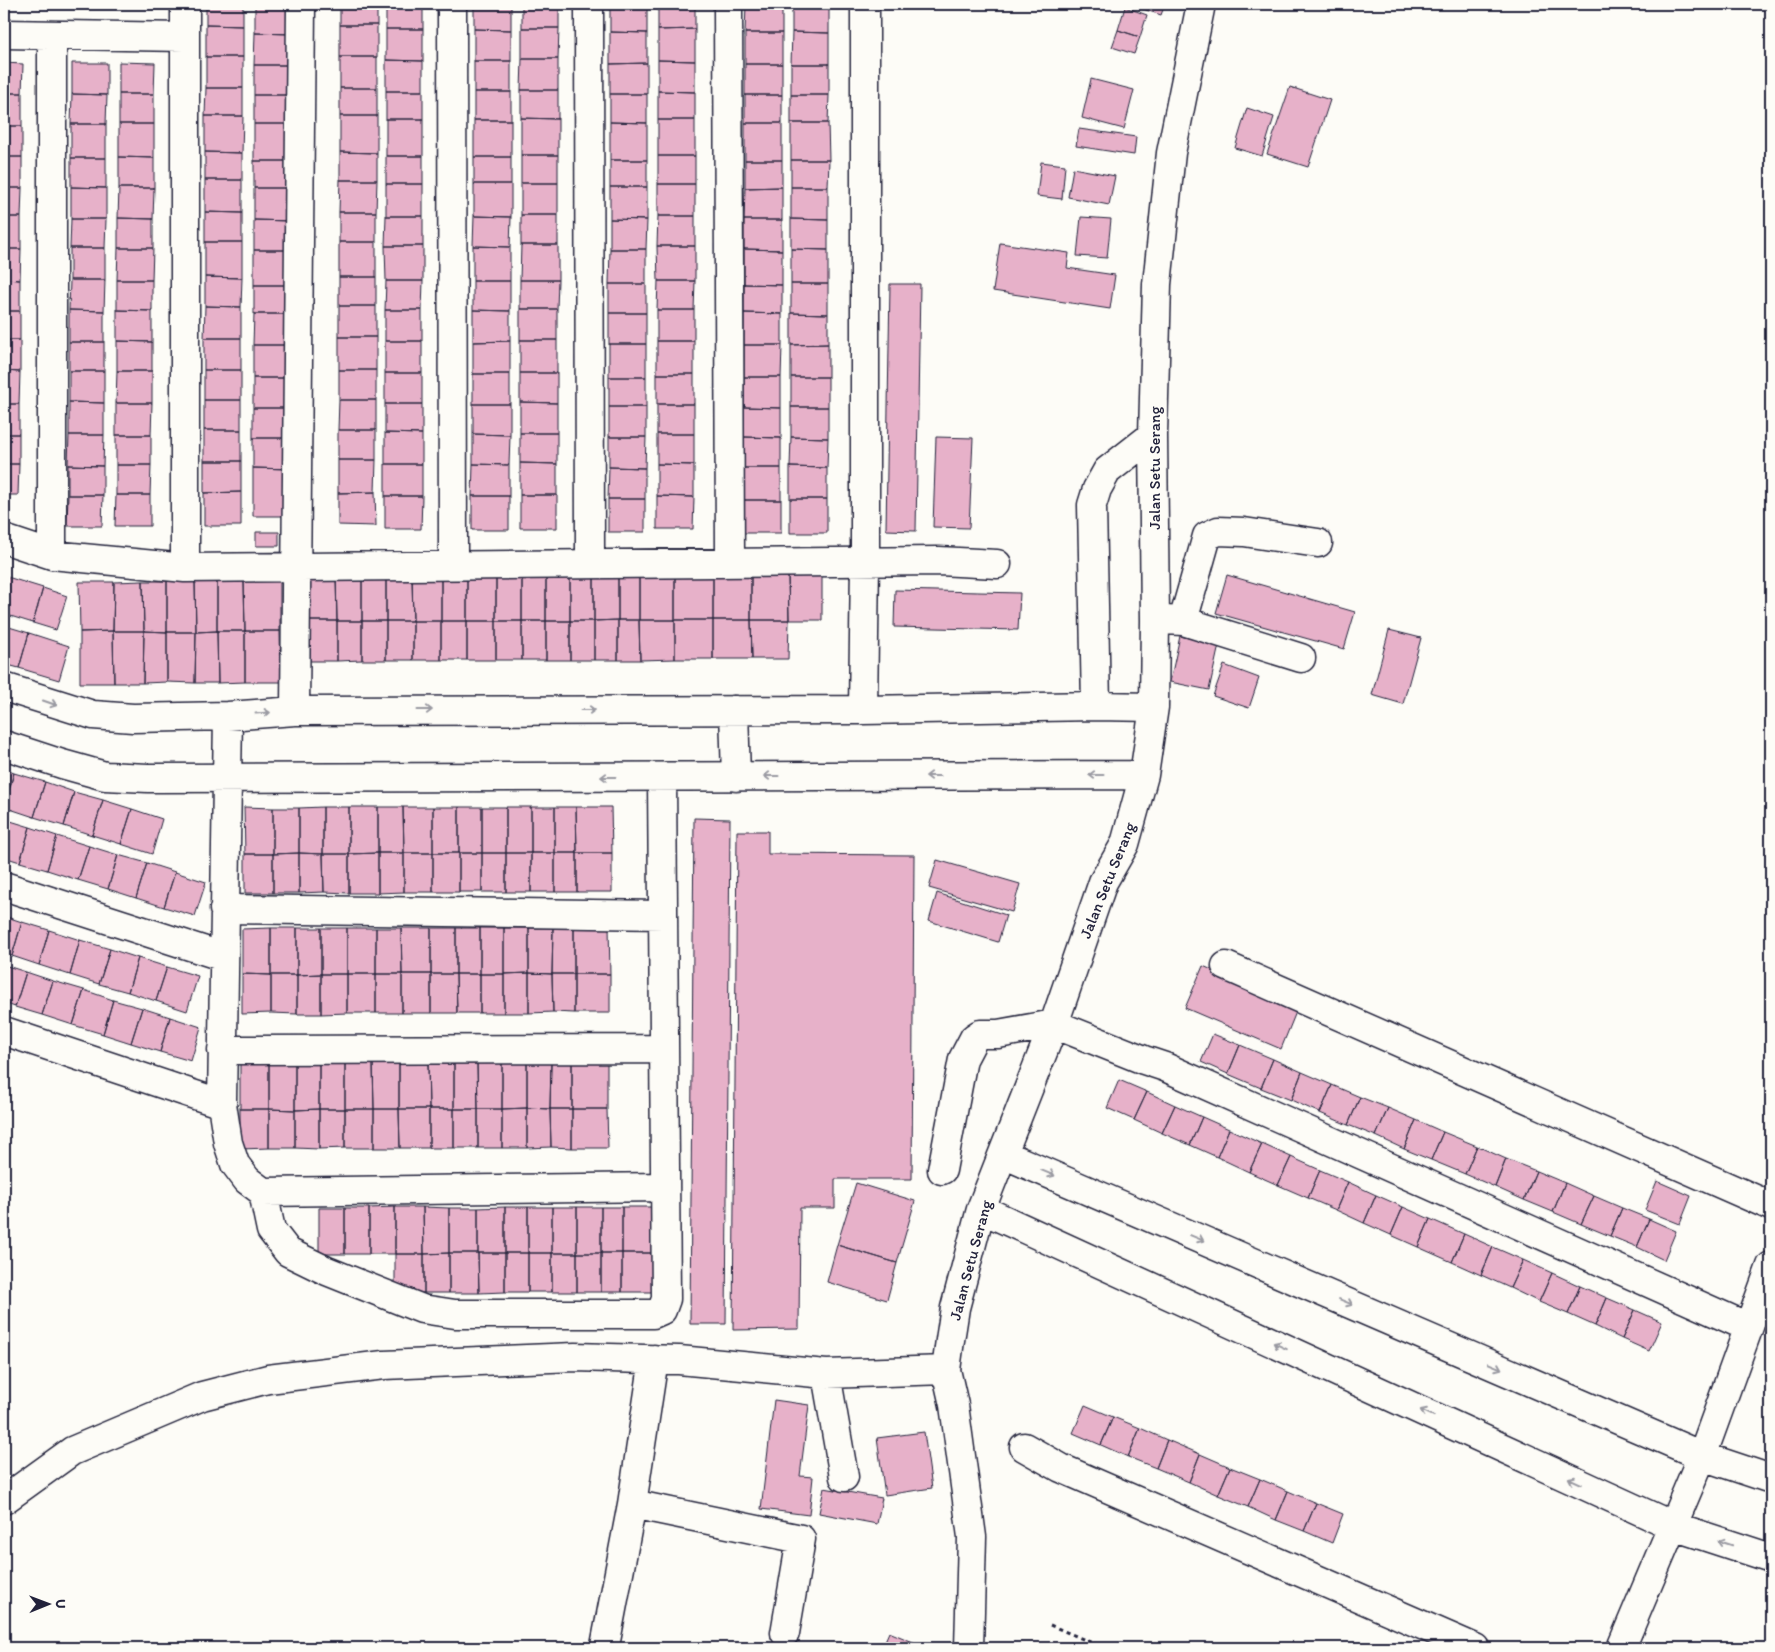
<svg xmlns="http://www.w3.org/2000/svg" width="1775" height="1652" viewBox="0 0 1775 1652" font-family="Itim,sans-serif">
<rect width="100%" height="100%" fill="#fdfcf7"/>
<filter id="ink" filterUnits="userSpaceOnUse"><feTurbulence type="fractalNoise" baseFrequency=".02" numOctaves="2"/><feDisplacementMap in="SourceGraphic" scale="10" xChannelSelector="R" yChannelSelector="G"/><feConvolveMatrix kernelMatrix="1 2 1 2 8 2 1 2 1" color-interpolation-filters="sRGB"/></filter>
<g filter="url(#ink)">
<path fill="#e7b1c9" stroke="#22223b" d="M206,4h37v22l-37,-1z
M255,4h37l-1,30 -36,-1z
M340,4h37v21h-37z
M386,4h37v25h-37z
M474,4h37v26l-37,-1z
M522,4h37v24h-37z
M610,4h37v29l-37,-1z
M658,4h37v25l-37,1z
M746,4h36v29h-37z
M792,4h37v29l-37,-1z
M1141,4h24l-4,11 -21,-7z
M1125,7l22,8 -7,22 -22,-7z
M206,25l37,1v31h-37z
M340,25h37v32h-37z
M522,28h37l-1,31h-36z
M386,29h37v32l-37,-1z
M474,29l37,1v31h-37z
M695,29v32l-37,-1v-30z
M1118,30l22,7 -6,17 -22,-7z
M610,32l37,1v30l-37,1z
M792,32l37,1v31h-38z
M255,33l36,1v31h-37z
M745,33h37v31h-37z
M206,57h37v31h-37z
M340,57h37v31h-37z
M522,59h36v31h-37z
M386,60l37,1v30h-37z
M658,60l37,1v31l-37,-1z
M474,61h37v31h-37z
M119,62l36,1 -1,31h-35z
M4,63l19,1 -1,29h-18z
M72,63h35v32l-35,-1z
M647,63v31h-37v-30z
M745,64h37v31h-37z
M791,64h38v31h-38z
M254,65h37v30h-37z
M1091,79l43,11 -10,39 -42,-11z
M1290,87l40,13 -22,67 -41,-13z
M206,88h37v28h-38z
M340,88h37v28h-37z
M521,90h37v29l-37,-1z
M386,91h37v28h-37z
M658,91l37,1v28h-37z
M474,92h37v28h-37z
M4,93h18v33h-18z
M72,94l35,1 -1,29h-35z
M119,94h35v30h-35z
M610,94h37v29l-37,-1z
M254,95h37v29h-37z
M745,95h37v28h-37z
M791,95h38l-1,28h-37z
M1247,108l27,9 -12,39 -27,-8z
M205,116h38l-1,37 -37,-1z
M340,116h37v37l-37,-1z
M521,118l37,1v36h-37z
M386,119h37v37h-37z
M474,120h37v37h-37z
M658,120h37v36h-37z
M610,122l37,1v37h-37z
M745,123h37v37h-37z
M791,123h37l1,37h-38z
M71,124h35v34h-35z
M119,124h35v34l-35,-1z
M254,124h37v37h-37z
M4,126h18v31h-18z
M1079,129l57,8 -2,18 -58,-9z
M205,152l37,1v27h-37z
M340,152l37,1v27h-37z
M521,155h37v28h-37z
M386,156h37v28h-37z
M658,156h37v28h-37z
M4,157h18v31h-18z
M119,157l35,1v30h-35z
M474,157h37v27h-37z
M71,158h35v30l-35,-1z
M610,160h37v27h-37z
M745,160h37v27l-37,1z
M791,160h38l-1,27h-37z
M254,161h37v27h-37z
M1041,162l24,3 -3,34 -25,-3z
M1073,168l42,8 -6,29 -41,-8z
M205,180h37v33l-37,-1z
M340,180h37l-1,32h-37z
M521,183h37v32h-37z
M386,184h37v32h-37z
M474,184h37v33l-37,-1z
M658,184h37v32h-37z
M71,187l35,1v31h-35z
M610,187h37v33l-37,-1z
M782,187v33h-38l1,-32z
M791,187h37v33l-37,-1z
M4,188h18l-1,29h-17z
M119,188h35l-1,31 -35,-1z
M254,188h37v33l-37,-1z
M205,212l37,1v29h-37z
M339,212h37v30h-37z
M521,215h37v30h-37z
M386,216h37v30h-38z
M474,216l37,1 -1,30 -37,-1z
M658,216h37v30h-38z
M4,217h17v32h-17z
M1081,217l30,2 -4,39 -30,-2z
M118,218l35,1v29h-35z
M71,219h35l-1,29h-35z
M610,219l37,1 -1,29h-36z
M791,219l37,1v30l-37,-1z
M254,220l37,1v29h-37z
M744,220h38v30l-38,-1z
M205,242h37v36l-37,-1z
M339,242h37v35h-37z
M1000,243l69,10 -2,15 48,7 -5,34 -117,-18z
M521,245h37v35h-38z
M385,246h38v35h-37z
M473,246l37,1v34h-37z
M657,246h38v35h-37z
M70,248h35v32h-35z
M118,248h35l-1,32h-35z
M4,249h17l-1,31 -16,-1z
M610,249h36v35h-37z
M744,249l38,1v35l-38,-1z
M791,249l37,1v34h-37z
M254,250h37v35h-37z
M205,277l37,1 -1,29 -36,-1z
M339,277h37v29h-37z
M4,279l16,1v31h-16z
M70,280h35l-1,31 -35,-1z
M117,280h35v31l-35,-1z
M520,280h38l-1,29h-37z
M386,281h37l-1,29h-37z
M473,281h37v30l-37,-1z
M658,281h37l-1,29h-37z
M609,284h37v29h-37z
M744,284l38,1v29l-38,-1z
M791,284h37v30l-37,-1z
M890,284h30l-4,247 -30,-1z
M254,285h37v29h-37z
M205,306l36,1v31h-37z
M339,306h37v31h-37z
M520,309h37v31h-37z
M69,310l35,1v31h-35z
M117,310l35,1v31l-35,-1z
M385,310h37v31h-37z
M473,310l37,1v30l-37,1z
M657,310h37v31h-37z
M4,311h16v29h-16z
M609,313h37v31h-37z
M744,313l38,1v31h-38z
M791,313l37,1v30l-37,1z
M254,314h37v31h-38z
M339,337h37v33h-37z
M204,338h37v32h-37z
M4,340h16v32l-16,-1z
M520,340h37v33h-37z
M117,341l35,1v29h-35z
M385,341h37v32h-37z
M510,341v33h-37v-32z
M657,341h37v33h-37z
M69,342h35v29h-35z
M609,344h37v33h-37z
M828,344v33h-37v-32z
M253,345h38v33h-38z
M744,345h38l-1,32h-37z
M204,370h37v30h-37z
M339,370h37v30h-37z
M4,371l16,1 -1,32h-15z
M69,371h35v32l-35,-1z
M117,371h35v32h-36z
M385,373h37v31h-37z
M520,373h37v30l-37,-1z
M473,374h37v30h-37z
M657,374h37v30h-37z
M609,377h37v30h-37z
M744,377h37v31l-37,-1z
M791,377h37v30h-37z
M253,378h38v30h-38z
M204,400h37v30h-37z
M339,400h37v30h-38z
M69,402l35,1v32h-35z
M520,402l37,1v30h-37z
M116,403h36l-1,32h-35z
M4,404h15v30h-15z
M385,404h37v30l-37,-1z
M473,404h37v31l-37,-1z
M657,404h37v30h-37z
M609,407h37v30h-37z
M744,407l37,1v30l-37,-1z
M791,407h37v31l-37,-1z
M253,408h38v30h-38z
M204,430h37v31h-37z
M338,430h38v30h-38z
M385,433l37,1v30h-37z
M520,433h37v31l-37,-1z
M4,434h15v30h-15z
M473,434l37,1 -1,30 -36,-1z
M657,434h37v31l-37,-1z
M69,435h35l-1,31 -35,-1z
M116,435h35v30h-35z
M609,437h37l-1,31 -36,-1z
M744,437l37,1v30h-37z
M791,437l37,1 -1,30 -37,-1z
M936,437l37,1 -4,90 -36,-1z
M253,438h38l-1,31 -37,-1z
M338,460h38l-1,32 -37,1z
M204,461h37v31l-37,1z
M520,463l37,1v31h-37z
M4,464h15l-1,31h-14z
M385,464h37v32h-37z
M473,464l36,1v31h-37z
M657,464l37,1v32l-37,-1z
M68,465l35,1v29h-35z
M116,465h35l-1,30h-34z
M609,467l36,1v31h-37z
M790,467l37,1v31h-37z
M253,468l37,1v47h-37z
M744,468h37v32h-37z
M241,492v34h-37v-33z
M375,492l1,34 -38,-1v-32z
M68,495h35l-1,31h-35z
M116,495h34v31h-35z
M520,495h37v33h-37z
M385,496h37l-1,33h-36z
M472,496h37v34h-37z
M657,496l37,1 -1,32h-36z
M608,499h37v33h-37z
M790,499h37v34h-37z
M744,500h37v33h-37z
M256,532h23v14h-23z
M594,574v47h-24v-46z
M594,574l24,1v45l-24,1z
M713,574h38v46h-38z
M713,574v46h-38v-45z
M751,574h37l1,46h-38z
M788,574h34v46h-33z
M307,575h29l1,46h-30z
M336,575l26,1v45h-25z
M386,575v46h-24v-45z
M386,575h26l1,46h-27z
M412,575h29v46h-28z
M441,575h26v46h-26z
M467,575h29v46h-29z
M496,575h26v46h-26z
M522,575h24v46h-24z
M546,575h24v46h-24z
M618,575h21v45h-21z
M639,575h36v45h-36z
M1227,575l128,37 -11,37 -128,-36z
M4,576l39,12 -10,35 -29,-9z
M143,581l1,50h-31l1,-49z
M143,581h24v51l-23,-1z
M167,581h28l1,51h-29z
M195,581h22v50l-21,1z
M217,581h27l1,50h-28z
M244,581h36v50h-35z
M79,582h35l-1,49 -33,1z
M43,588l24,8 -11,34 -23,-7z
M895,590l125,3 -2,37 -124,-3z
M618,620v40h-24v-39z
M618,620h21l1,40h-22z
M639,620h36v39l-35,1z
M675,620h38v39h-38z
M713,620h38l1,39h-39z
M751,620h38l-1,39h-36z
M307,621h30v40h-29z
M337,621h25v39l-25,1z
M362,621h24v39h-24z
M386,621h27v39h-27z
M413,621h28v39h-28z
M441,621h26v39h-26z
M467,621h29v39h-29z
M496,621h26v39h-26z
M522,621h24v39h-24z
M546,621h24v39h-24z
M570,621h24v39h-24z
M4,625l5,2 -5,16z
M9,627l20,6 -10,35 -15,-4v-21z
M1389,630l32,8 -18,66 -31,-9z
M113,631h31l-1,52h-29z
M113,631l1,52h-34v-51z
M144,631l23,1v50l-24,1z
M217,631h28v51l-27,1z
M217,631l1,52h-23l1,-51z
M245,631h35l1,51h-36z
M167,632h29l-1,51 -28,-1z
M29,633l40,13 -10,34 -40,-12z
M1180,636l39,9 -10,45 -39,-8z
M1224,665l35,13 -10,30 -36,-12z
M4,769l10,4 -10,33z
M14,773l31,9 -11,35 -30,-10z
M45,782l29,10 -10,34 -30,-9z
M74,792l29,8 -11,35 -28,-9z
M103,800l29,9 -11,35 -29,-9z
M244,807l29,1v46h-28z
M323,807h26v47h-26z
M323,807v47l-24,-1v-45z
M349,807h29v46l-29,1z
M378,807h25l1,46h-26z
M403,807h30v46h-29z
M433,807h26v46h-26z
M459,807h23v46h-23z
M482,807h24v46h-24z
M506,807h25v46h-25z
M531,807h24v46h-24z
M555,807h21l1,46h-22z
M576,807h35l1,46h-35z
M273,808h26v45l-26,1z
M132,809l30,10 -10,35 -31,-10z
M694,818l36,1 -4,505h-36z
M4,819l26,8 -10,35 -16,-5z
M30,827l27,9 -10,34 -27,-8z
M737,831h31v23l146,1 -2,324h-77v29h-35l-1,121 -66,1z
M57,836l32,10 -11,34 -31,-10z
M89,846l29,9 -10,34 -30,-9z
M299,853v40h-26v-39z
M299,853l24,1 1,38 -25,1z
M378,853v40h-29v-39z
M378,853h26v39l-26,1z
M404,853h29v39h-29z
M433,853h26v39h-26z
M459,853h23v39h-23z
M482,853h24v39h-24z
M506,853h25v39h-25z
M531,853h24v39h-24z
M555,853h22v39h-22z
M577,853h35v39h-35z
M245,854h28v39h-28z
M323,854h26v39l-25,-1z
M118,855l29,8 -11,35 -28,-9z
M937,860l83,24 -8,28 -83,-24z
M147,863l28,9 -11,35 -28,-9z
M175,872l31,10 -11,34 -31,-9z
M937,893l69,22 -8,27 -69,-21z
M4,916l18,6 -10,34 -8,-2z
M22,922l27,8 -10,35 -27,-9z
M574,927h35l1,47h-36z
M574,927v47h-22l1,-46z
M271,928v47l-29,-1v-45z
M271,928h26v47h-26z
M297,928h24v46l-24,1z
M321,928h26v46h-26z
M347,928h29v46h-29z
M376,928h25l1,46h-26z
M401,928h30v46h-29z
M431,928h25v46h-25z
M456,928h24v46h-24z
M480,928h24v46h-24z
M504,928h25v45l-25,1z
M529,928h24l-1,46 -23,-1z
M49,930l31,10 -10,35 -31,-10z
M80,940l30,9 -11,35 -29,-9z
M110,949l28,9 -10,34 -29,-8z
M138,958l29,9 -11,34 -28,-9z
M4,965l22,7 -11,35 -11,-4z
M1203,966l95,41 -17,42 -96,-41z
M167,967l31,9 -11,35 -31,-10z
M26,972l27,9 -11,34 -27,-8z
M529,973l23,1 1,38 -24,1z
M529,973v40h-25v-39z
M242,974l29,1v38l-29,1z
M321,974h26v39l-26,1z
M321,974v40h-24v-39z
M347,974h29v39h-29z
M376,974h26v39h-26z
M402,974h29v39h-29z
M431,974h25l1,39h-26z
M456,974h24v39h-23z
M480,974h24v39h-24z
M552,974h22v39l-21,-1z
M574,974h36v39h-36z
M271,975h26v39l-26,-1z
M53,981l31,9 -11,35 -31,-10z
M84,990l29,10 -10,34 -30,-9z
M113,1000l29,8 -11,35 -28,-9z
M142,1008l28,9 -10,35 -29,-9z
M170,1017l31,10 -10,34 -31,-9z
M1213,1034l27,11 -12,29 -27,-12z
M1240,1045l33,14 -12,29 -33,-14z
M1273,1059l29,13 -11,28 -30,-12z
M572,1062h35v47h-35z
M572,1062v47h-22l1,-46z
M269,1063v46h-29v-45z
M269,1063h26v47l-26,-1z
M295,1063h24v46l-24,1z
M319,1063h26v46h-26z
M345,1063h28l1,46h-29z
M373,1063h26v46h-25z
M399,1063h29l1,46h-30z
M428,1063h26v46h-25z
M454,1063h23l1,46h-24z
M477,1063h25v46h-24z
M502,1063h25v45l-25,1z
M527,1063h24l-1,46 -23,-1z
M1302,1072l30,13 -12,28 -29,-13z
M1119,1080l28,12 -13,28 -27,-12z
M1332,1085l28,12 -12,28 -28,-12z
M1147,1092l28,13 -13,28 -28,-13z
M1360,1097l28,11 -12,28 -28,-11z
M1175,1105l27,12 -12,28 -28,-12z
M527,1108l23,1 1,38 -24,1z
M527,1108v40h-25v-39z
M1388,1108l28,12 -12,29 -28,-13z
M240,1109h29v39l-29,1z
M269,1109l26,1v38h-26z
M319,1109h26v39l-26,1z
M319,1109v40l-24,-1v-38z
M345,1109h29v39h-29z
M374,1109h25l1,39h-26z
M399,1109h30v39h-29z
M429,1109h25v39h-25z
M454,1109h24v39h-24z
M478,1109h24v39h-24z
M550,1109h22v39l-21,-1z
M572,1109h35l1,39h-36z
M1202,1117l27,12 -12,28 -27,-12z
M1416,1120l27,12 -12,28 -27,-11z
M1229,1129l33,15 -13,28 -32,-15z
M1443,1132l34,14 -12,28 -34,-14z
M1262,1144l29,13 -13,28 -29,-13z
M1477,1146l29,13 -11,28 -30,-13z
M1291,1157l29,13 -12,28 -30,-13z
M1506,1159l30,12 -12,29 -29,-13z
M1320,1170l28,12 -12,28 -28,-12z
M1536,1171l29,12 -12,29 -29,-12z
M1657,1181l34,15 -11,28 -35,-14z
M1348,1182l28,13 -12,28 -28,-13z
M856,1183l59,18 -18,62 -60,-18z
M1565,1183l29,13 -13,28 -28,-12z
M1376,1195l27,12 -12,28 -27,-12z
M1594,1196l28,12 -12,28 -29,-12z
M395,1207h28l1,47h-29z
M395,1207v47h-26v-46z
M423,1207l26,1v45l-25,1z
M505,1207h23v46h-23z
M505,1207v46h-27v-45z
M528,1207h24v46h-24z
M552,1207h25v46h-25z
M577,1207h24v46h-24z
M601,1207h21v46h-21z
M622,1207h35v46h-35z
M1403,1207l27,12 -12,28 -27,-12z
M319,1208h26v46h-26z
M345,1208h24v46h-24z
M449,1208h29v45h-29z
M1622,1208l27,11 -12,28 -27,-11z
M1430,1219l34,15 -12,28 -34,-15z
M1649,1219l27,12 -12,29 -27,-13z
M1464,1234l29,13 -12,28 -29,-13z
M837,1245l60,18 -10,37 -60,-18z
M1493,1247l30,13 -13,28 -29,-13z
M449,1253h29l1,40h-30z
M449,1253v40h-25v-39z
M478,1253h27v39l-26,1z
M505,1253h23v39h-23z
M528,1253h24v39h-24z
M552,1253h25v39h-25z
M577,1253h24v39h-24z
M601,1253h21v39h-21z
M622,1253h35v39h-35z
M395,1254h29v39h-29z
M1523,1260l29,13 -13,29 -29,-14z
M1552,1273l28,13 -12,28 -29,-12z
M1580,1286l27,12 -12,28 -27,-12z
M1607,1298l28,12 -13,29 -27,-13z
M1635,1310l27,12 -13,29 -27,-12z
M774,1400l35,5 -9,71 13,1 -4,38 -48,-6z
M1085,1405l28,12 -12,28 -28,-12z
M1113,1417l27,11 -12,29 -27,-12z
M1140,1428l27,12 -11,28 -28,-11z
M924,1432l8,56 -47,7 -8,-57z
M1167,1440l33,14 -11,28 -33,-14z
M1200,1454l30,13 -12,28 -29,-13z
M1230,1467l30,12 -12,28 -30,-12z
M1260,1479l28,12 -12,29 -28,-13z
M824,1488l58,10 -5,26 -58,-11z
M1288,1491l28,12 -12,28 -28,-11z
M1316,1503l27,11 -11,29 -28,-12z
M889,1632l29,12 -2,4h-34z"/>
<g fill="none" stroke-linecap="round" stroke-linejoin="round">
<defs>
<path id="minor" d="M185,4v564
M452,4l1,561
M589,4l1,560
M728,4l2,558
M4,34l181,3
M52,35v520
M4,539l48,16 133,13 754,-7 58,3
M1164,620l19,1 118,37
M1183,621l24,-85 11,-5 26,1 74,11
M4,687l89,28 40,3 95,-2 67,-5 568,-1 233,-4 58,1
M1096,706l-4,-201 5,-16 10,-18 46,-36
M734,710l2,67
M863,710l2,-148v-558
M295,711l6,-707
M228,716l-6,388 6,39 7,21 12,16 16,12 8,38 17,22 39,19 95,38 33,5h198l9,-4 4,-11 -4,-522
M4,745l58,19 43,12 43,2 996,-3
M4,886l220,71
M224,909l439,6
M1226,966l545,240
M4,1031l218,73
M222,1050l442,-1
M1003,1154l699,302 69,23
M942,1170l21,-111 11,-21 6,-4h18l56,-10 90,36 21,7 583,260
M263,1192l402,-5
M981,1209l692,317 98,32
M826,1374l18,103
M1024,1447l37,21 414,180
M4,1500l68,-49 130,-55 66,-17 116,-14 191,-8 104,3 147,14 120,-4
M632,1504l169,35 -16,94
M606,1648l-1,-2 27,-142 22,-145
M969,1648l3,-111 -18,-132 -8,-35 4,-30 5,-32 26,-99 73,-185 49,-142 22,-38 19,-69 10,-68 1,-87 -2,-185 4,-151 14,-131 30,-149
M1621,1648l81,-192 69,-190"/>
</defs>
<use href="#minor" stroke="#22223b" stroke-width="31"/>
<path stroke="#22223b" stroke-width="3" stroke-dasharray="4 4" stroke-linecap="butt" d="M1050,1625l54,23"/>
<use href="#minor" stroke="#fdfcf7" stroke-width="28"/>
</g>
<defs><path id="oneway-shaft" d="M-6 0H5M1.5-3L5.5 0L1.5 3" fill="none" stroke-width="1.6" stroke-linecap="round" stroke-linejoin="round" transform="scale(1.25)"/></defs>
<g stroke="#9a9aa2">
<use href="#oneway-shaft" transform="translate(50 703) rotate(19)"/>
<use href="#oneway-shaft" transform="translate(425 710)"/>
<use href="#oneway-shaft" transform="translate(588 710)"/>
<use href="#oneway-shaft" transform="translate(263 713) rotate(-4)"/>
<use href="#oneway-shaft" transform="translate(1096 775) rotate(180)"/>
<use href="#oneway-shaft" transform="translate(771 776) rotate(180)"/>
<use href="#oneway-shaft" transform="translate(933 776) rotate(180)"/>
<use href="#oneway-shaft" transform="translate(608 777) rotate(180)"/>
<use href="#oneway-shaft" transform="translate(1048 1173) rotate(23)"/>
<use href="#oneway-shaft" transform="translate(1197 1238) rotate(23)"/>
<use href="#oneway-shaft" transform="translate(1346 1302) rotate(23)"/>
<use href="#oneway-shaft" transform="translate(1280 1346) rotate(-155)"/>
<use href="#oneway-shaft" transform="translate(1495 1366) rotate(23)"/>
<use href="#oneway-shaft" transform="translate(1427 1413) rotate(-155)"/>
<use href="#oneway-shaft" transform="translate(1575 1481) rotate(-155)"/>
<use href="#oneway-shaft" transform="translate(1725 1543) rotate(-162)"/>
</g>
</g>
<g text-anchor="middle" stroke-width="4" stroke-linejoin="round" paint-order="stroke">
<g font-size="16" fill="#22223b" stroke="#fdfcf7">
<text transform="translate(1154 468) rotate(-90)" y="6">Jalan Setu Serang</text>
<text transform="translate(1107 880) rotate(-68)" y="6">Jalan Setu Serang</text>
<text transform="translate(970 1260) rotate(-75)" y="6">Jalan Setu Serang</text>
</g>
</g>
<rect width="1775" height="1652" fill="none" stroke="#fdfcf7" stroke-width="20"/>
<rect x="10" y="10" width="1755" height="1632" fill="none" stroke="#22223b" stroke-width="2" filter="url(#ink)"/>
<g transform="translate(48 1604) rotate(89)" stroke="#fdfcf7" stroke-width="4" paint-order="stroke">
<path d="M0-4L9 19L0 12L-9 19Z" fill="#22223b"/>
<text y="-8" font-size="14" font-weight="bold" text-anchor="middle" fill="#22223b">U</text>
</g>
</svg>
